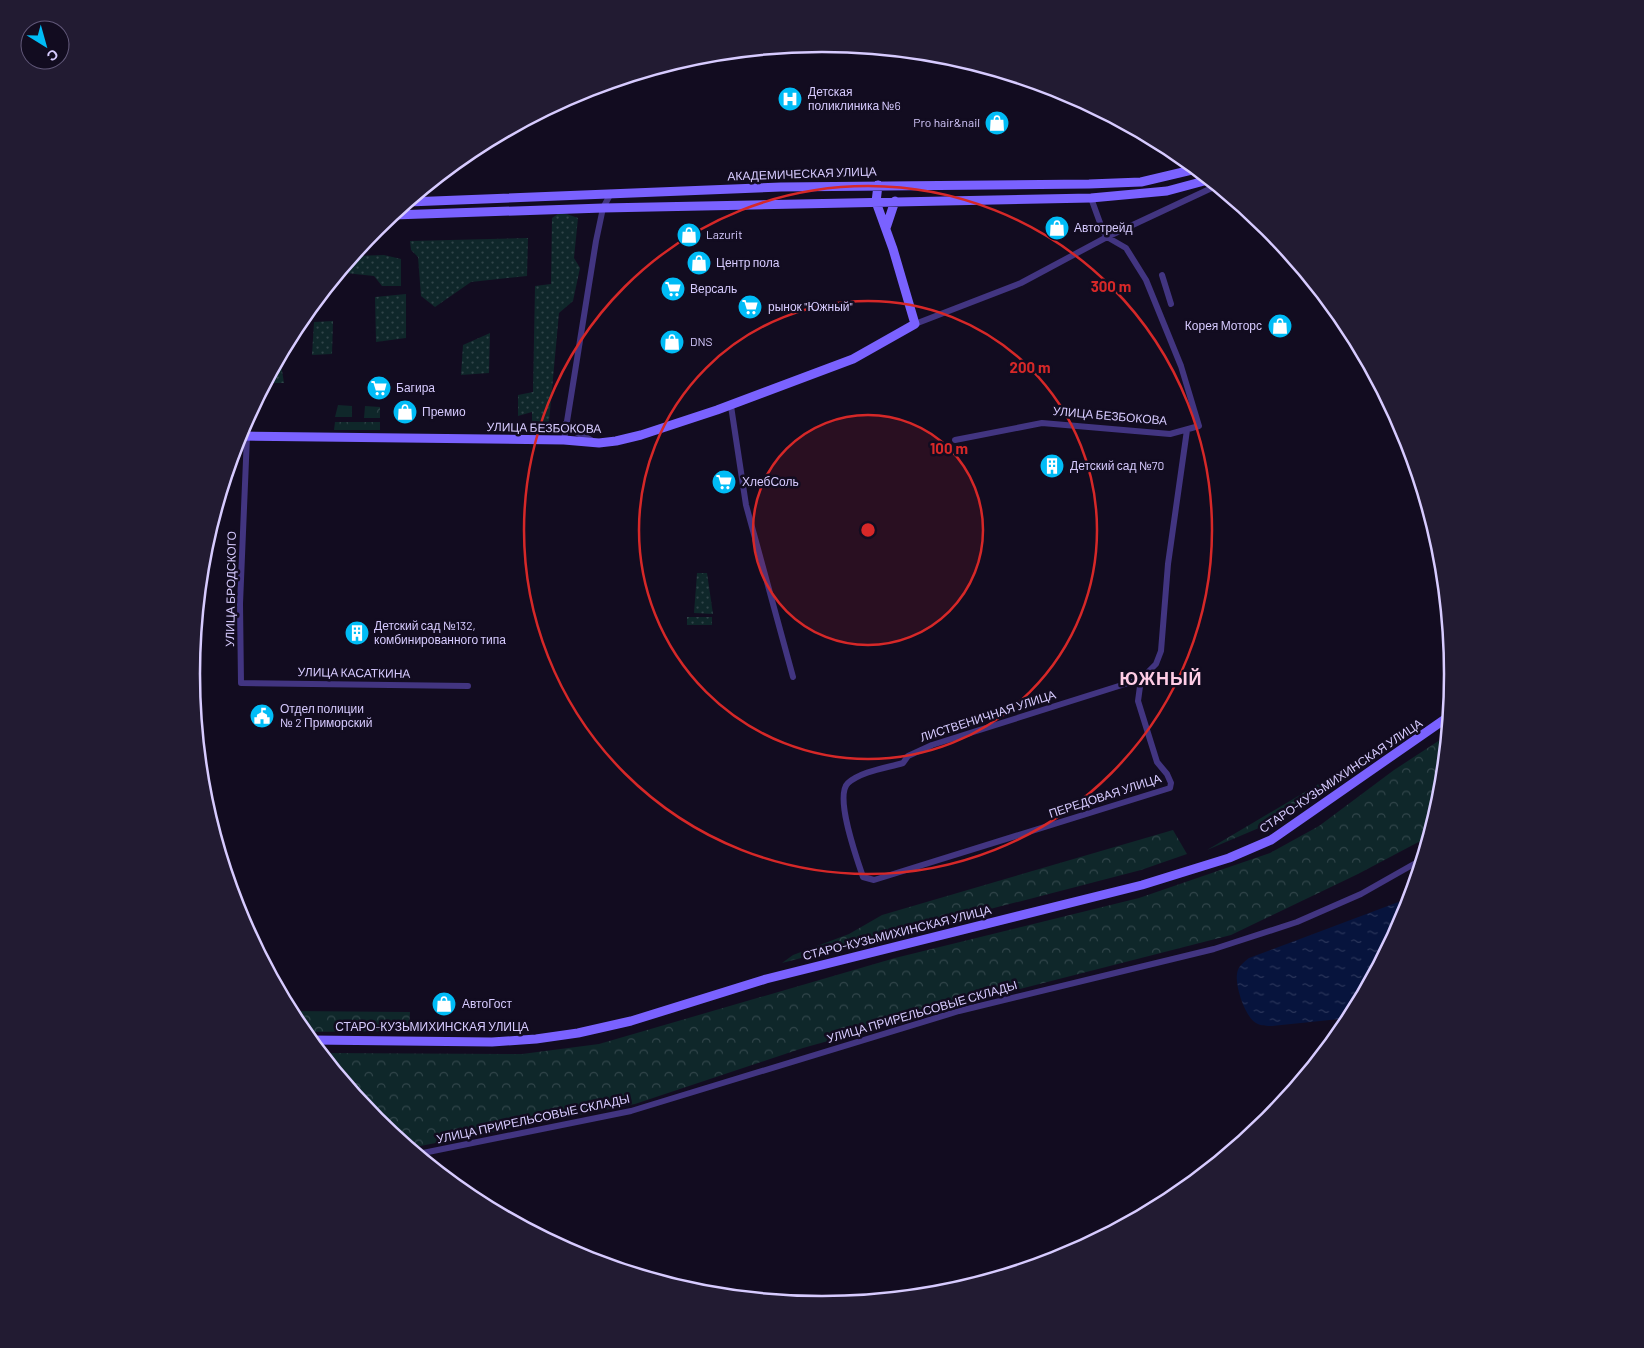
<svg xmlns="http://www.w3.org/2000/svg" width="1644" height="1348" viewBox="0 0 1644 1348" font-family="Barlow,sans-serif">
<defs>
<pattern id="forest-crowns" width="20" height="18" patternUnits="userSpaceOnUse" patternTransform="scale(1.25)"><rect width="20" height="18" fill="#0f272a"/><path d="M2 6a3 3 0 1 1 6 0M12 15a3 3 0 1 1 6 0" fill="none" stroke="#31454a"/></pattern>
<pattern id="park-dots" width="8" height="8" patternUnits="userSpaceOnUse" patternTransform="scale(1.25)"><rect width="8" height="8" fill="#0f272a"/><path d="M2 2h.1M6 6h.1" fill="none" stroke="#31454a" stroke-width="1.8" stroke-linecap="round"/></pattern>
<pattern id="water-ripples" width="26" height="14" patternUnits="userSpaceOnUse" patternTransform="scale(1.25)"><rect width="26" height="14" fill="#07143d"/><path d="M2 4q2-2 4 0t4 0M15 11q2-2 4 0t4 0" fill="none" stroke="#2a355a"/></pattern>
</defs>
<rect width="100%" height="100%" fill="#120c20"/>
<path fill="url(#forest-crowns)" d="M338,405l14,1v11h-17z
M365,406l15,1v11h-16z
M335,422h45v8h-46z
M1446,736l-6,61 -12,40 -70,37 -127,61 -274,70 -154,43 -168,56 -225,44 -34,-29 -54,-66 200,1 77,-10 296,-86 244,-60 131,-45 49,-27 75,-56z
M1371,753l-72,54 -33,18 -59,25z
M1173,830l14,24 -46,16 -359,93 11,-8 56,-21 33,-19z
M291,1011l119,1 -1,19 -105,1z"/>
<path fill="url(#park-dots)" d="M561,212l17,6 -4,40 6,10 -7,33 -14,12 -11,120 -16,-1v-20l-14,4v-21l15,-3 2,-106 16,-2 1,-66z
M528,238l-1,38 -56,6 -36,25 -14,-11 -3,-39 -7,-7 -1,-9z
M384,255l17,4v27h-19l-8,-10 -29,-3v-6l9,-11z
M406,294v44l-30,4 -1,-45z
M333,321l-1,33 -20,1 2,-33z
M490,333l-1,40 -28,2 2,-30z
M280,358l4,25h-18z
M697,573h10l6,41 -19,-1z
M687,617h25v8h-25z"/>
<path fill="url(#water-ripples)" d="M1409,898l-5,17 -55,103 -77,8c-5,0 -11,0 -16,-3 -11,-6 -21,-37 -19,-49 1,-8 6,-11 12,-16z"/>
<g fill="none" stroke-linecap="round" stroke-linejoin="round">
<path stroke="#423581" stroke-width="6" d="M1162,275l9,29
M915,324l106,-41 86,-46 109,-51
M731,406l15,99 47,172
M566,423l6,7 19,10
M247,436l-7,168 1,79 227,3
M564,440l32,-199 7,-33 8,-15
M955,440l87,-17 128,11 29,-8 -18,-60 -35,-86 -20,-32 -19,-11 -4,-6 -12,-33
M1141,679l-209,66 -24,11 -5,7c-17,5 -41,8 -55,20 -14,13 9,76 15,94l11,3 296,-92 1,-5 -4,-9 -10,-12 -19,-61 3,-22 15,-15 5,-13 7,-87 19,-134
M418,1154l213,-43 328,-100 255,-62 83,-27 64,-28 60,-34"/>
<path stroke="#7a62ff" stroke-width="9" d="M408,202l373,-15 308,-3 52,-2 55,-13
M393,215l210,-7 488,-10 76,-7 41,-11
M886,228l9,-27
M239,436l325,4 35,3 17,-2 25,-6 76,-25 136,-51 62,-35 -22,-75 -17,-47 2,-17
M311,1040l181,2 44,-3 42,-6 53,-12 135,-42 376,-94 87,-27 42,-18 177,-123"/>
</g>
<circle cx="868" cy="530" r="115" fill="#d62828" fill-opacity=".12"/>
<g fill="none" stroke="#d62828" stroke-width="2.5">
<circle cx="868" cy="530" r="115"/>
<circle cx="868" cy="530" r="229"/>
<circle cx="868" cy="530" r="344"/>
</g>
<defs>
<symbol id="hospital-disc" viewBox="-11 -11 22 22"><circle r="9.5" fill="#00bcf6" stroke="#120c20"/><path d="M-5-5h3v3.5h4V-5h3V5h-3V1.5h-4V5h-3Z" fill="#fff"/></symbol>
<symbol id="shop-disc" viewBox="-11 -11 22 22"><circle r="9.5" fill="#00bcf6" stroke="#120c20"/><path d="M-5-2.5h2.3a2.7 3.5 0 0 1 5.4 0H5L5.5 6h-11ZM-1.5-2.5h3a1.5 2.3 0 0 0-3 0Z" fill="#fff"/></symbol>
<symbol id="supermarket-disc" viewBox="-11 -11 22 22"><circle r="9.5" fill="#00bcf6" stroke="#120c20"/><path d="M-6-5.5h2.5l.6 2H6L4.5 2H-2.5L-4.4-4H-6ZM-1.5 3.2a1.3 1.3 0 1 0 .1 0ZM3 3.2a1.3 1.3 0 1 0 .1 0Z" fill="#fff"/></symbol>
<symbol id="building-disc" viewBox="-11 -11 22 22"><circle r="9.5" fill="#00bcf6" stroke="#120c20"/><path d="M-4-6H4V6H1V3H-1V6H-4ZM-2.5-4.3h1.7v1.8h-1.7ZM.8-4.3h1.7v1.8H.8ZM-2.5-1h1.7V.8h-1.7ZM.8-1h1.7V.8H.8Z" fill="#fff"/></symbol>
<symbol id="civic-disc" viewBox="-11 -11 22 22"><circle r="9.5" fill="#00bcf6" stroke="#120c20"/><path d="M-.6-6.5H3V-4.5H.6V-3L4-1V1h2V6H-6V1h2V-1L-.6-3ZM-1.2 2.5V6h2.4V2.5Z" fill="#fff"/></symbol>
</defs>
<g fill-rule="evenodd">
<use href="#hospital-disc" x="776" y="85" width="28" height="28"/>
<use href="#shop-disc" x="983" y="109" width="28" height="28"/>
<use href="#shop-disc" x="1043" y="214" width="28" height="28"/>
<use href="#shop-disc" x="675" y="221" width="28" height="28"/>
<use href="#shop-disc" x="685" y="249" width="28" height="28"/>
<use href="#supermarket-disc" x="659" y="275" width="28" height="28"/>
<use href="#supermarket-disc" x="736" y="293" width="28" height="28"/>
<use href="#shop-disc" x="1266" y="312" width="28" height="28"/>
<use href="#shop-disc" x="658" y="328" width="28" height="28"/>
<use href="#supermarket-disc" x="365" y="374" width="28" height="28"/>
<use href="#shop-disc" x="391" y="398" width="28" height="28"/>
<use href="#building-disc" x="1038" y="452" width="28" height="28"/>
<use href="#supermarket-disc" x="710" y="468" width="28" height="28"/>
<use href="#building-disc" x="343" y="619" width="28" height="28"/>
<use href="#civic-disc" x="248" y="702" width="28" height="28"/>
<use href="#shop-disc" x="430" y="990" width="28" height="28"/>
</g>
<g text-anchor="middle" stroke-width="5" stroke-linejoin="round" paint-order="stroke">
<g font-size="12" fill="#d7cbff" stroke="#120c20" text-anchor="start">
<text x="808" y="96">Детская<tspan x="808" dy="14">поликлиника №6</tspan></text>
<text x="980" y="127" text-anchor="end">Pro hair&amp;nail</text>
<text x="1074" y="232">Автотрейд</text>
<text x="706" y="239">Lazurit</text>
<text x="716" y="267">Центр пола</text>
<text x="690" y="293">Версаль</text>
<text x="768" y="311">рынок "Южный"</text>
<text x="1262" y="330" text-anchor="end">Корея Моторс</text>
<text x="690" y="346">DNS</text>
<text x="396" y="392">Багира</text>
<text x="422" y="416">Премио</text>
<text x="1070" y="470">Детский сад №70</text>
<text x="742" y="486">ХлебСоль</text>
<text x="374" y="630">Детский сад №132,<tspan x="374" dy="14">комбинированного типа</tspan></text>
<text x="280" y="713">Отдел полиции<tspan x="280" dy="14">№ 2 Приморский</tspan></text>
<text x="462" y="1008">АвтоГост</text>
</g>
<g font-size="12" fill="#d7cbff" stroke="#120c20">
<text transform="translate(802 174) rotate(-2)" y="4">АКАДЕМИЧЕСКАЯ УЛИЦА</text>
<text transform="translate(1110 416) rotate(5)" y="4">УЛИЦА БЕЗБОКОВА</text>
<text transform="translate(544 428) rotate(1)" y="4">УЛИЦА БЕЗБОКОВА</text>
<text transform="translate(231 589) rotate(-89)" y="4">УЛИЦА БРОДСКОГО</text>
<text transform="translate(354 673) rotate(1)" y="4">УЛИЦА КАСАТКИНА</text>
<text transform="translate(988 716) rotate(-18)" y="4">ЛИСТВЕНИЧНАЯ УЛИЦА</text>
<text transform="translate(1341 776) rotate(-34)" y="4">СТАРО-КУЗЬМИХИНСКАЯ УЛИЦА</text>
<text transform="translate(1105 796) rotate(-18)" y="4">ПЕРЕДОВАЯ УЛИЦА</text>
<text transform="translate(897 933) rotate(-14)" y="4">СТАРО-КУЗЬМИХИНСКАЯ УЛИЦА</text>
<text transform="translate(922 1012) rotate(-16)" y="4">УЛИЦА ПРИРЕЛЬСОВЫЕ СКЛАДЫ</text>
<text x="432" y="1031">СТАРО-КУЗЬМИХИНСКАЯ УЛИЦА</text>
<text transform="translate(533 1119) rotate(-12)" y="4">УЛИЦА ПРИРЕЛЬСОВЫЕ СКЛАДЫ</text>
</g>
<g font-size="18" font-weight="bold" letter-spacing="1" fill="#ffcde6" stroke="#120c20">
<text x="1161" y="685">ЮЖНЫЙ</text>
</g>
</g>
<path d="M0 0H1644V1348H0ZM200 674a622 622 0 1 1 1244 0a622 622 0 1 1-1244 0Z" fill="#221b32" fill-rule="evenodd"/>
<path fill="none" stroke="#d7cbff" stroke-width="2.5" d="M200 674a622 622 0 1 1 1244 0a622 622 0 1 1-1244 0Z"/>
<circle cx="868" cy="530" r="8" fill="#d62828" stroke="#120c20" stroke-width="2.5"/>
<g font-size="15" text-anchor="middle" font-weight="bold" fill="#d62828" stroke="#120c20" stroke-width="5" stroke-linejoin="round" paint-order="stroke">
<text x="1111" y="292">300 m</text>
<text x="1030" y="373">200 m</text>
<text x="949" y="454">100 m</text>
</g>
<g transform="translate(45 45) rotate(143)"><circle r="24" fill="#120c20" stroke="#615879"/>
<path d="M0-4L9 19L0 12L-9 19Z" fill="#00bcf6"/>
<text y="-8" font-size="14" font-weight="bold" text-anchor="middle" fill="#d7cbff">С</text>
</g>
</svg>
